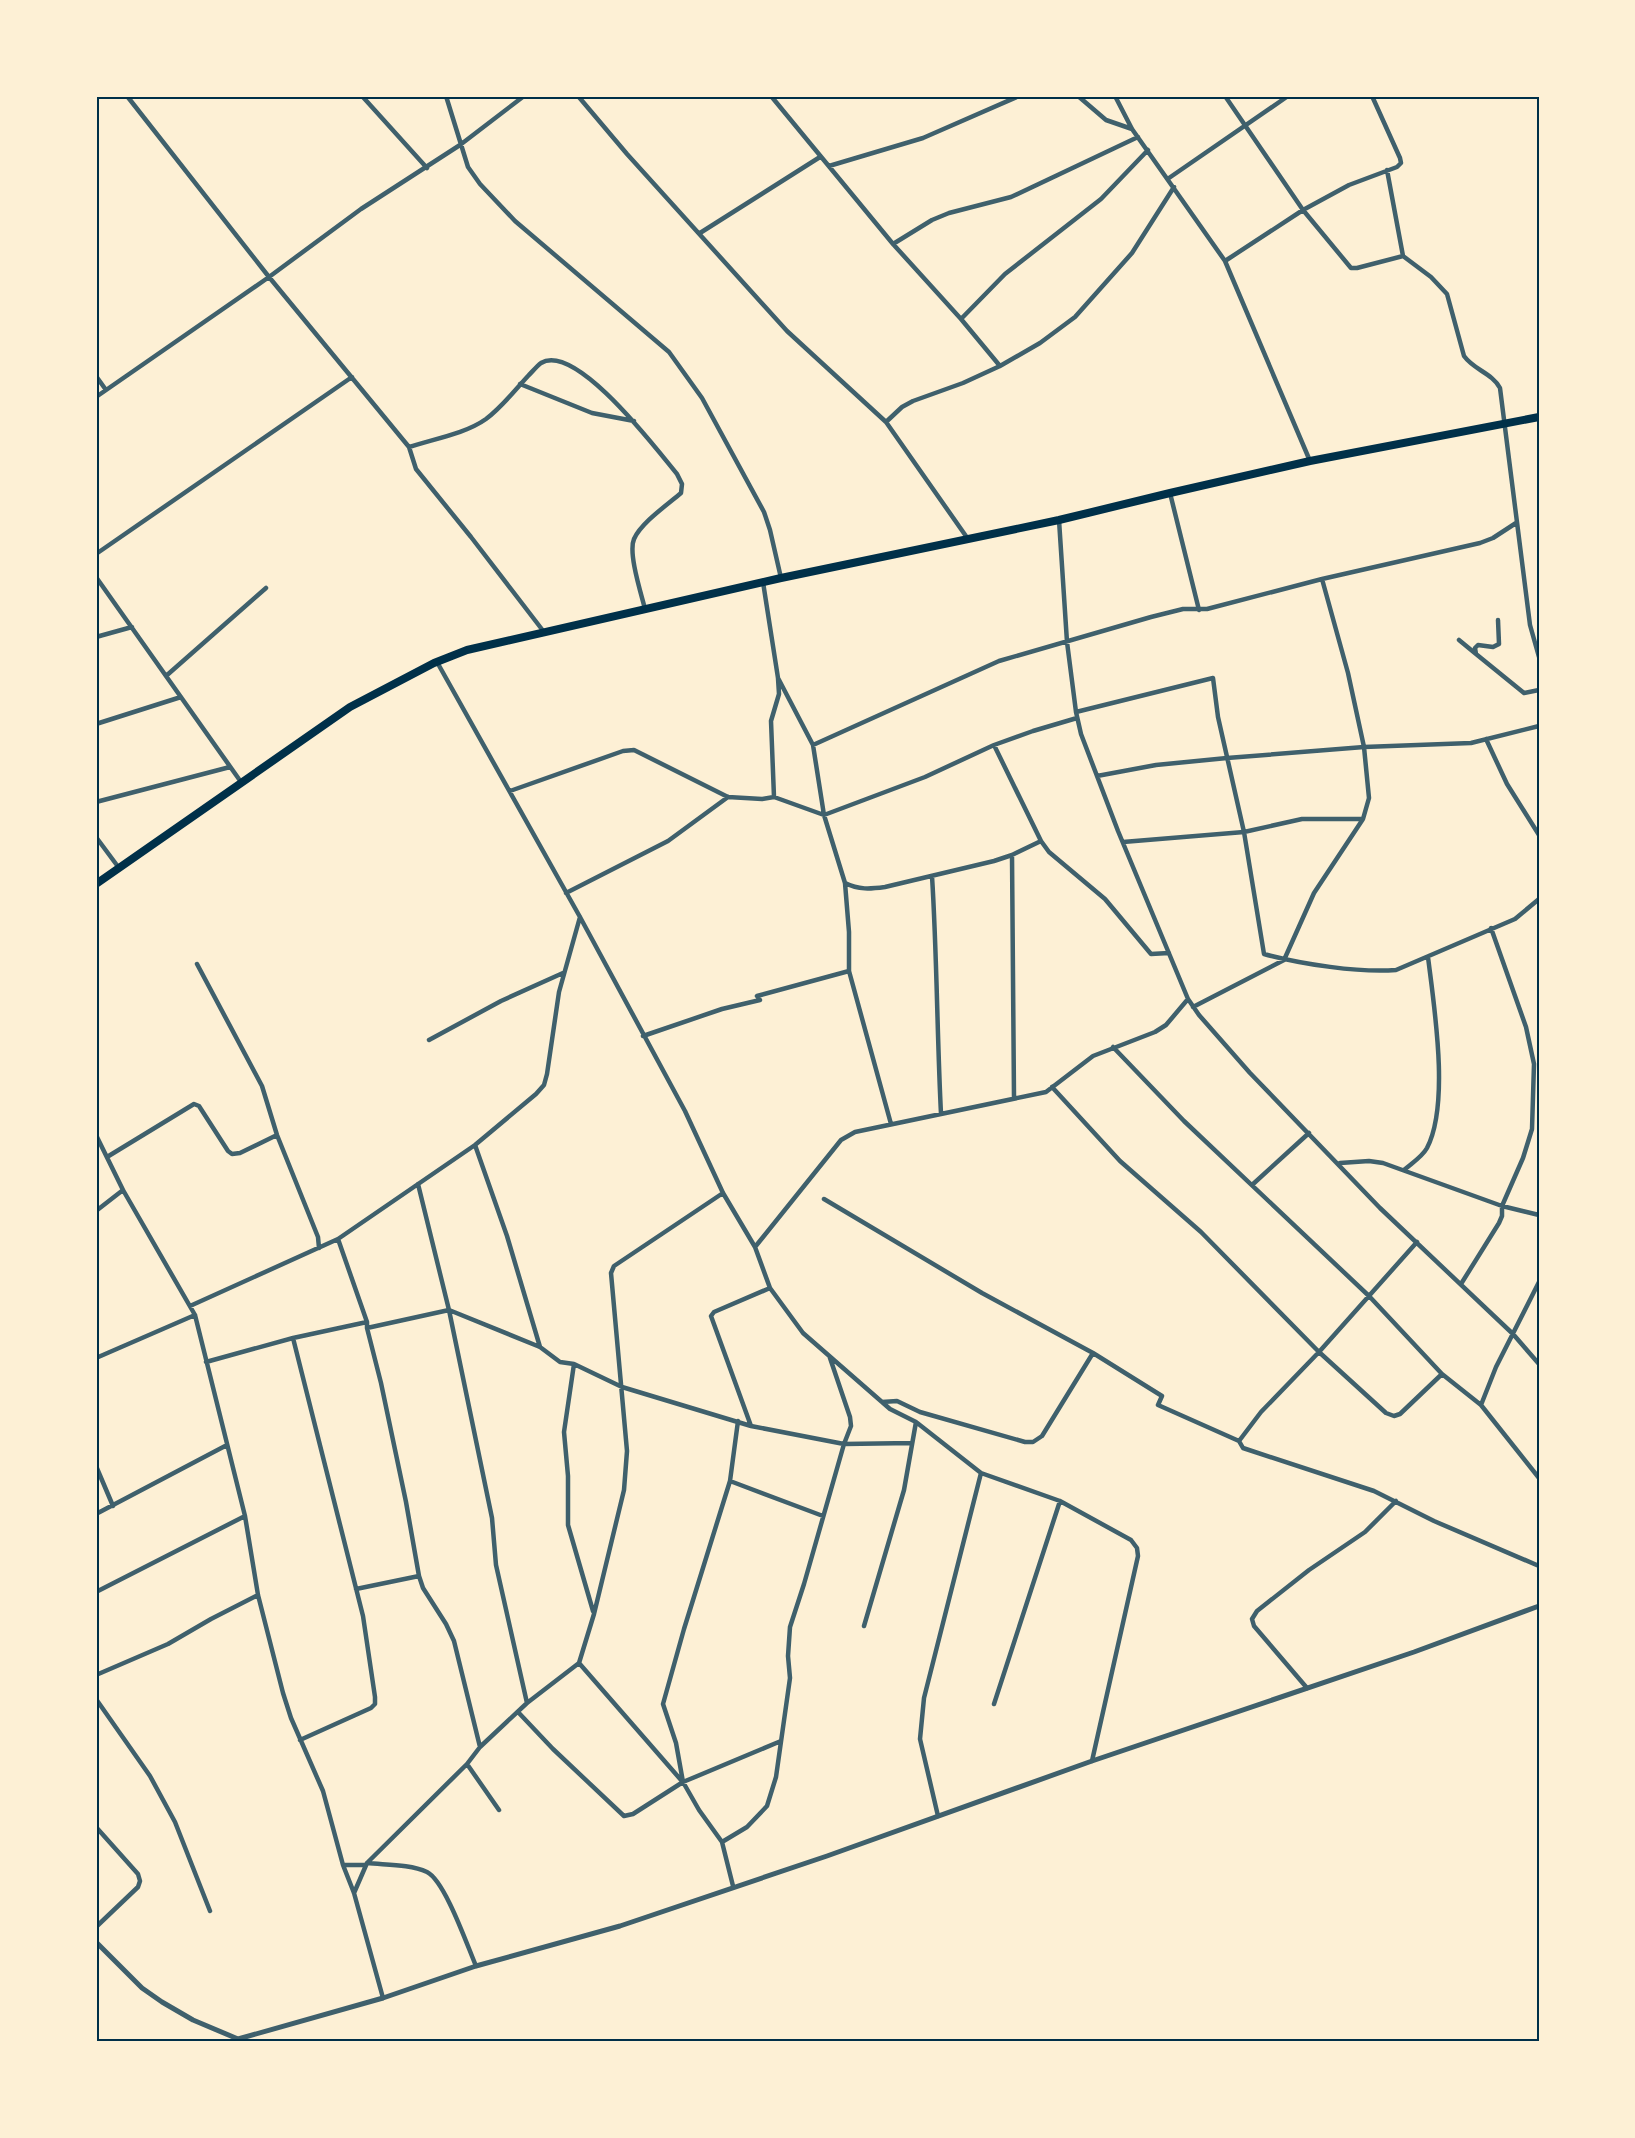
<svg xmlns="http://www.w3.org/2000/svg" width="1635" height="2138" viewBox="0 0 1635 2138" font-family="'Space Grotesk',sans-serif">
<rect width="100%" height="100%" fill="#fdf0d5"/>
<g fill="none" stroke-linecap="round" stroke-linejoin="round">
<path stroke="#3f606c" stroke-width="4.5" d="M127,96l142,181 140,170 7,22 55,68 73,95
M362,96l65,72
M446,96l22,71 12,17 35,37 154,131 33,46 62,114 6,18 11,48
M578,96l49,58 160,177 99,91 82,117
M771,96l122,148 68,75 39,47
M1078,96l28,24 26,9
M1115,96l17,33 93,132 85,200
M1225,96l78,114 48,58h6l46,-12
M829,166l94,-28 96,-42
M1387,170l16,86 28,21 16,17 17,62c10,14 28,17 36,32l30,237 9,32
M1169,178l119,-82
M700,233l120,-76
M893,244l39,-24 17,-7 62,-16 127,-60
M1225,261l78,-51 46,-25 48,-18 4,-4 -1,-5 -28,-62
M961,319l44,-45 96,-75 47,-49
M96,376l10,14
M520,384l72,29 42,8
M96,397l173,-120 92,-68 99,-64 64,-49
M886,422l16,-15 11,-6 50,-18 37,-17 40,-23 35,-26 57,-64 42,-66
M409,447c24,-8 56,-13 77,-28 16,-12 29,-29 42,-43 4,-4 9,-10 13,-13 35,-21 116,87 136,111l5,10 -1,9c-14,12 -40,30 -47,46 -6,14 7,54 11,70
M1170,493l29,117
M1059,520l8,122 9,70 5,22 37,97 70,168 11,16 51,58 130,135 133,126 26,30
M96,554l256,-177
M96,577l145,205
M763,582l15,96 1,16 -8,27 3,76
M1498,620l1,24 -6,3 -15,-2 -3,3 1,6 48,39 15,-3
M96,637l36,-10
M1459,640l17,14
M437,662l143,255 105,194 38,82 32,54 15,41 33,45 87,76 26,13 65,51 79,28 71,39 6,8 1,8 -46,205
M166,676l100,-88
M778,678l35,67 11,70 21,68 4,49v39l42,153
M1076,712l137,-34 5,39 26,115 20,122c37,10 95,19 132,16l119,-51 24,-20
M96,724l85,-27
M1486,739l21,45 32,51
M813,745l186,-84 152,-44 32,-8h24l115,-30 158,-36 13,-5 23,-15
M994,745l47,96 8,11 56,47 46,55 18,-1
M1097,776l59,-11 71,-7 137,-11 107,-4 68,-17
M510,791l113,-40 11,-1 94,47 34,2 12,-2 50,18 101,-38 69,-32 39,-14 44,-13
M96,802l134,-35
M96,837l23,31
M1123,842l121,-10 58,-13h61
M1012,855l2,243
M932,876c5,79 5,159 9,238
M845,883c14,7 25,6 40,4l109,-26 18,-6 29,-14
M566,893l102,-52 60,-44
M197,964l65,122 15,49 41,102 1,11
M1193,1007l91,-47 30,-67 49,-74 6,-21 -5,-51 -16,-74 -26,-94
M643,1036l79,-27 38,-9 -3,-4 92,-25
M429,1040l72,-39 62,-28
M1113,1047l71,74 185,175 73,78 39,31 58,73
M1052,1087l68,74 81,71 118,120 67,61 8,3 6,-2 42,-40
M96,1135l27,55 72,125 50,201 13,79 25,98 8,25 32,73 20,74 11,28 29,105
M475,1145l32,91 33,111
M107,1157l87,-53 5,2 29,45 4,3 8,-1 37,-18
M1340,1163l29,-2 14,2 119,43 37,9
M1404,1170c8,-7 18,-13 23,-22 23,-44 7,-142 1,-191
M418,1184l31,126 43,208 4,47 31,138
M1252,1185l57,-52
M824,1199l158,94 111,60 69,43 -4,9 81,36 4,7 131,43 60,30 105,45
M96,1211l27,-21
M338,1239l29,83
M755,1247l86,-107 14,-8 191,-40 47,-36 62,-24 11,-7 22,-26
M1461,1284l38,-61 3,-7v-10l21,-48 9,-29 2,-65 -8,-37 -35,-99
M190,1306l148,-67 137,-94 61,-51 8,-9 3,-11 12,-82 21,-75
M367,1328l14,55 25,119 13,74 4,12 23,36 8,17 26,106
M293,1338l70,278 12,81v7l-4,4 -71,32
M96,1358l99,-43
M206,1362l87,-24 74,-16v6l82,-18 91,37 20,15 14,2 48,23 129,39 93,18 68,-1
M574,1364l-10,68 4,44v49l25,86
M882,1402l15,-1 23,11 105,30h8l9,-6 51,-83
M1481,1405l15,-38 43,-85
M751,1426l-40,-110 3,-4 56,-24
M1239,1441l22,-29 58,-60 98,-110
M96,1466l17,40
M730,1481l93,35
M96,1514l131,-69
M356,1589l63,-13
M96,1592l149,-76
M864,1626l40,-136 12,-68
M579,1663l102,117
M96,1675l72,-31 43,-25 47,-24
M1307,1688l-53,-62 -2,-7 5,-8 52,-41 56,-38 31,-31
M96,1699l54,77 25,46 35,89
M994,1704l66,-203
M518,1712l35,37 71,67 9,-2 50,-32 98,-41
M467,1764l32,46
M938,1816l-18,-77 4,-41 57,-225
M96,1827l42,47 2,7 -2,6 -42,40
M722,1842l-23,-32 -16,-28 -7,-39 -13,-39 21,-75 46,-148 8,-60
M367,1863c18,2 43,1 60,9 18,9 40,73 49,94
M343,1865h23
M733,1886l-11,-44 25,-15 20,-21 9,-29 14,-99 -2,-22 2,-29 14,-43 40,-140 7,-18 -1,-9 -20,-59
M354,1893l13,-30 100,-99 13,-17 47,-44 52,-40 15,-49 30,-124 3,-39 -16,-178 3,-7 109,-73"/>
<path stroke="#3f606c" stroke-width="5" d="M96,1942l46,46 20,14 31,18 45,19 145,-41 93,-32 144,-40 207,-70 265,-95 322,-109 125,-46"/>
<path stroke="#003049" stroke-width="8" d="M96,884l254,-177 84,-44 33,-13 314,-72 278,-58 111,-27 140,-32 229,-44"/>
</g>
<rect width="1635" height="2138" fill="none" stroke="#fdf0d5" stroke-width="195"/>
<rect x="98" y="98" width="1440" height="1942" fill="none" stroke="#003049" stroke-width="2"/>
</svg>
